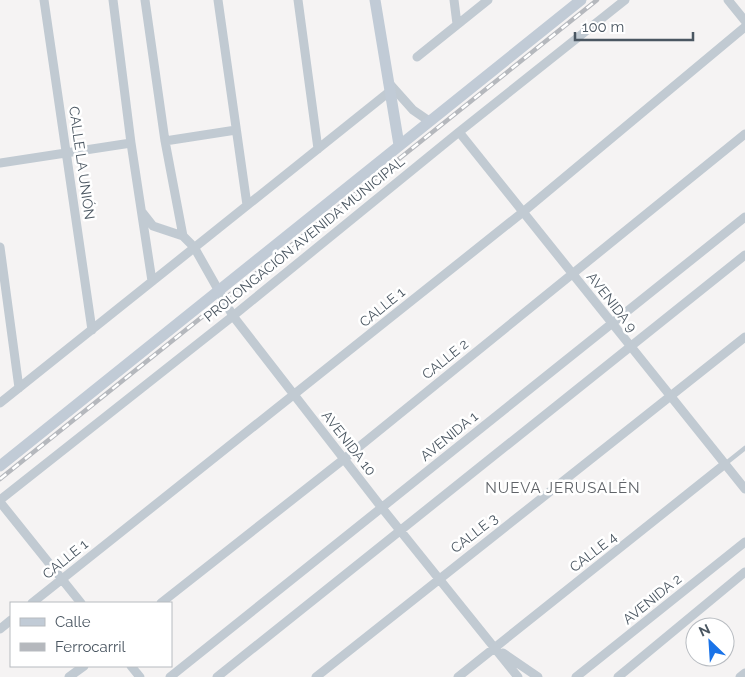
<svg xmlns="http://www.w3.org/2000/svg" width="745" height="677" viewBox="0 0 745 677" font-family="Raleway,sans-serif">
<rect width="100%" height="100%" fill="#f5f3f3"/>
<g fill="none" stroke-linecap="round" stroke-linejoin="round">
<path stroke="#c1cad2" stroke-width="4.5" d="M725,464l20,-16"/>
<path stroke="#c1cad2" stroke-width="9" d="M44,0l48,330
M113,0l18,143 21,138
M145,0l20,141 18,95 11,11 39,69 149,192 136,169
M218,0l29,205
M298,0l20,149
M454,0l3,24
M728,0l17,21
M417,57l71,-57
M388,82l25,28 16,11
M459,132l286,357
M165,141l71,-11
M0,163l131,-20
M142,212l11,14 30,10
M0,247l19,141
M0,403l389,-311
M0,500l233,-184 226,-184 166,-132
M0,502l81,101
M32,603l491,-391 222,-185
M161,603l183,-144 401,-325
M0,629l11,-9
M503,653l35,24
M131,666l9,11
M69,677l15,-11
M170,677l575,-460
M217,677l528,-422
M316,677l429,-340
M458,677l267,-213
M576,677l169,-135
M618,677l127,-105
M740,677l5,-4"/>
<path stroke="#c1cbd6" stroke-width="11" d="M375,0l24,145
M0,466l581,-466"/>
<defs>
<path id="rail" d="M0,479l597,-479"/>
</defs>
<use href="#rail" stroke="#b5b8bd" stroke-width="4.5"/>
<use href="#rail" stroke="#fff" stroke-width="2.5" stroke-dasharray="8" stroke-linecap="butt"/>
</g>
<g text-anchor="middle" stroke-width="5" stroke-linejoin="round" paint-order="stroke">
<g font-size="14" fill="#4a5661" stroke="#fff">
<text transform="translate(82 163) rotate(82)" y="5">CALLE LA UNIÓN</text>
<text transform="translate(304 239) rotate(-39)" y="5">PROLONGACIÓN AVENIDA MUNICIPAL</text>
<text transform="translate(612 302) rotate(52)" y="5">AVENIDA 9</text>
<text transform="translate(382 307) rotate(-39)" y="5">CALLE 1</text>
<text transform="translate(445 359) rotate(-39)" y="5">CALLE 2</text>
<text transform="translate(449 436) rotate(-39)" y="5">AVENIDA 1</text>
<text transform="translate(349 443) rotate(52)" y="5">AVENIDA 10</text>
<text transform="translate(474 533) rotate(-38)" y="5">CALLE 3</text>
<text transform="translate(593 552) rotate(-38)" y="5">CALLE 4</text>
<text transform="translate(65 559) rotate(-39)" y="5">CALLE 1</text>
<text transform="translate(652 599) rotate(-39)" y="5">AVENIDA 2</text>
</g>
<g font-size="15" letter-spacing="1" fill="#5f6368" stroke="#fff">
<text x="563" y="493">NUEVA JERUSALÉN</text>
</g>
</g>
<rect x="10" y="602" width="162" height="65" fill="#ffffff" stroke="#b7bbc0"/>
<rect x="20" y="618" width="25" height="8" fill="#c1cbd6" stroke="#b7bbc0"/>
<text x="55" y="627" font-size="15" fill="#4a5661">Calle</text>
<rect x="20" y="643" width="25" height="8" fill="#b5b8bd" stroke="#b7bbc0"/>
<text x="55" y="652" font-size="15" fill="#4a5661">Ferrocarril</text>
<g transform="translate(710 642) rotate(335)"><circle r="24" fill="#ffffff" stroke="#b7bbc0"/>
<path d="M0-4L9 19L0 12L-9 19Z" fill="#1a73e8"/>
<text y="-8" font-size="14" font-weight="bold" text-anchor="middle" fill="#4a5661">N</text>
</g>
<path d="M575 32v8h118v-8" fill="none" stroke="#4a5661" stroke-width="2.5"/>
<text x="582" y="32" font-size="15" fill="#4a5661" stroke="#ffffff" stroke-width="4" paint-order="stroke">100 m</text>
</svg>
